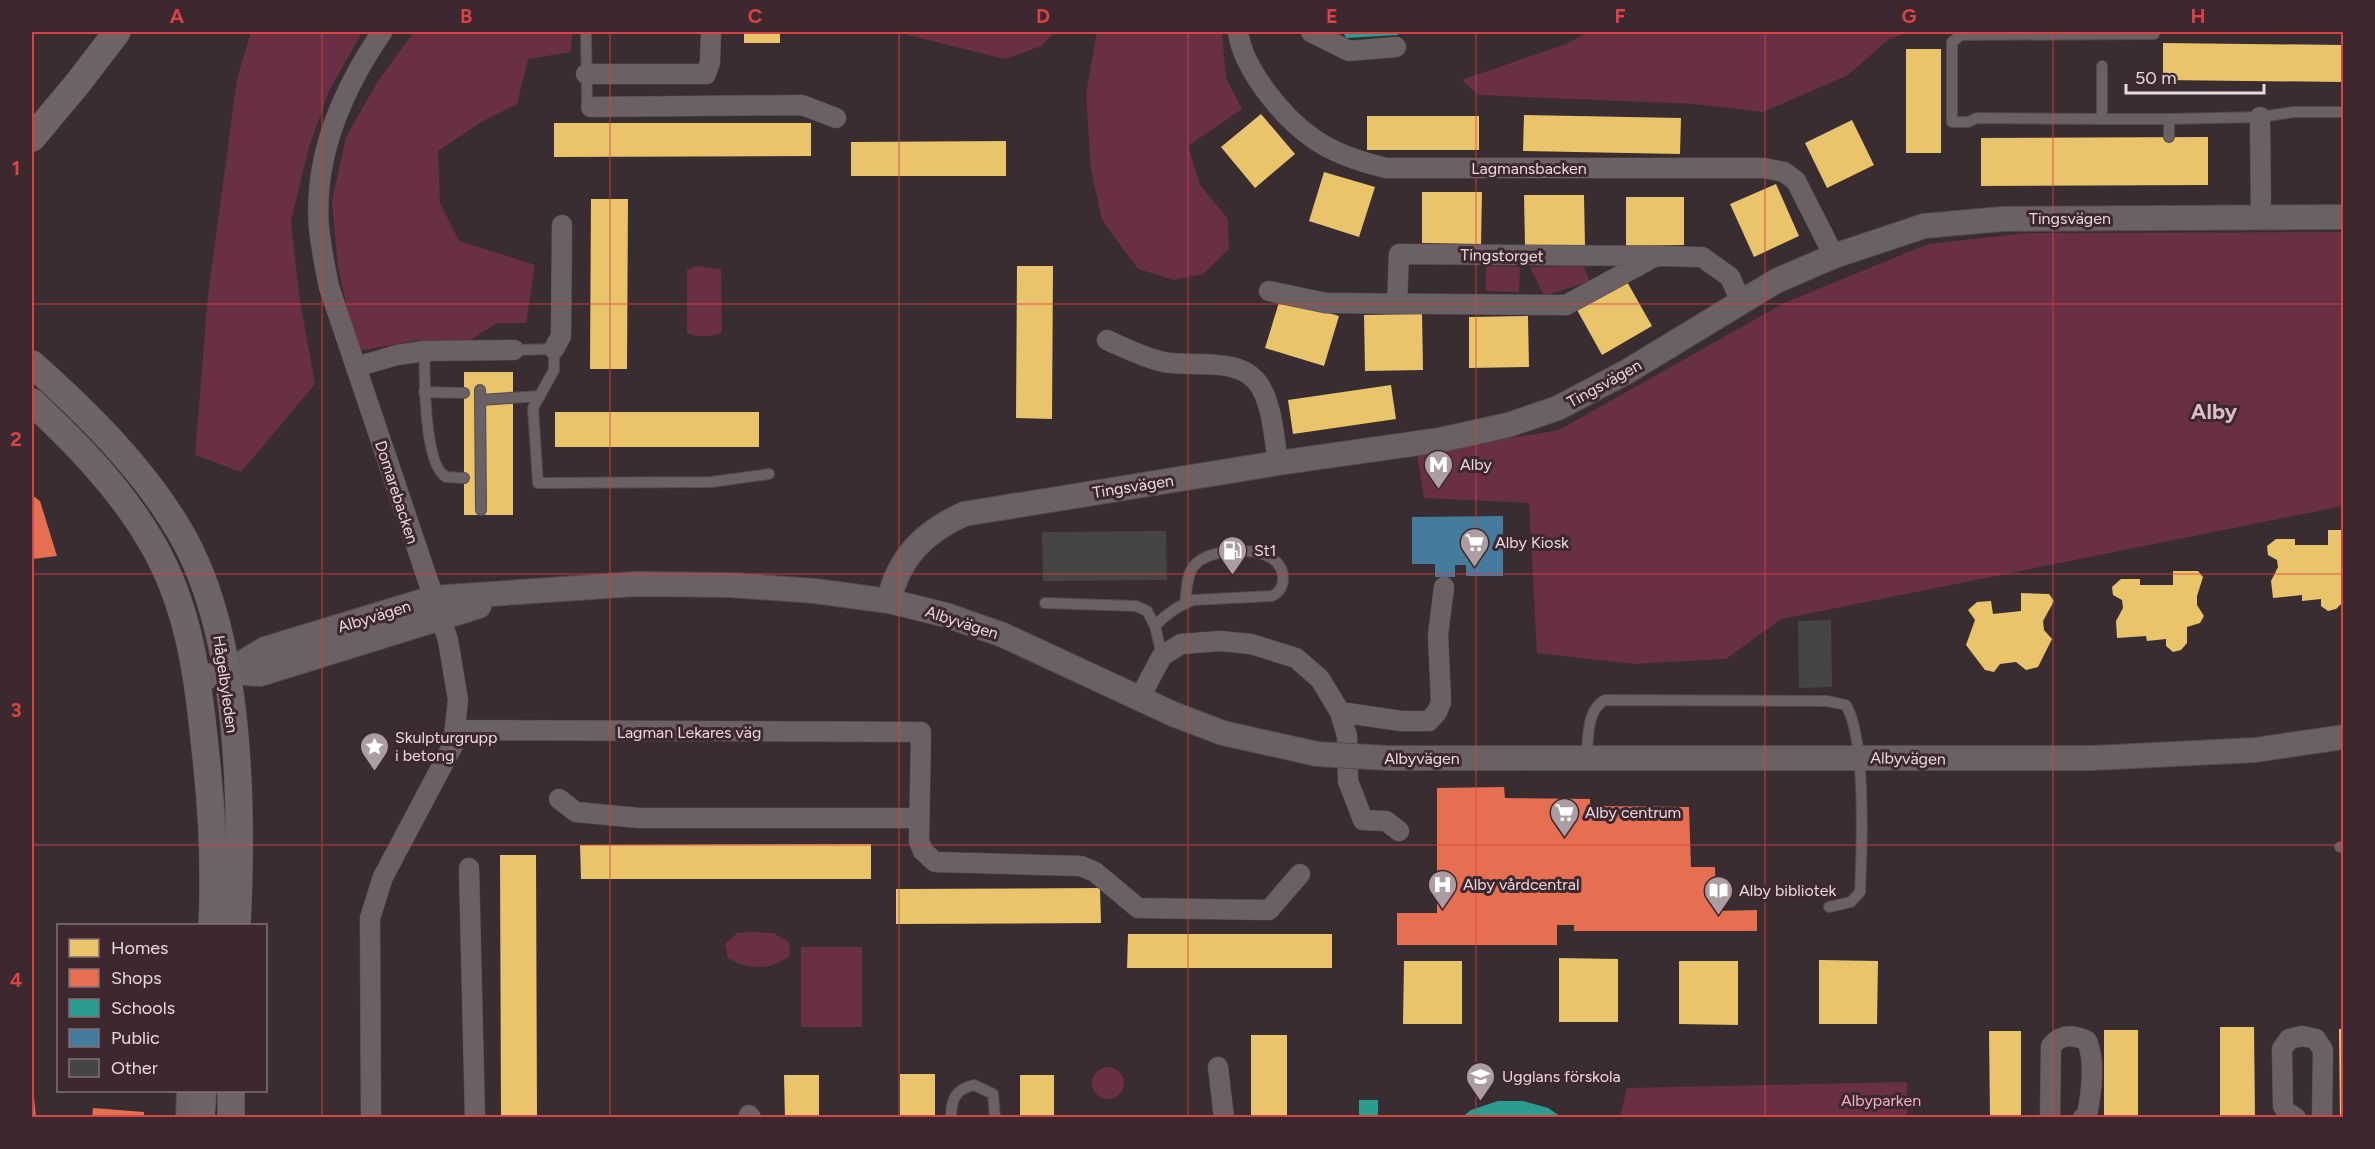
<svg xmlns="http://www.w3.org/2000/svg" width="2375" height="1149" viewBox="0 0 2375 1149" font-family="Figtree,sans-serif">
<rect width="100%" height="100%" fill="#392d31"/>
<path fill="#693044" d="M251,32h111l-33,59 -20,56 -18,74 8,74 16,89 -74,88 -46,-17 13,-160 29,-216z
M414,32h158l-1,20 -43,7 -11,45 -36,18 -43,29 2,52 19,38 76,24 -9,58h-29l-27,17 -56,1 -57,10 -19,-83 -6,-67 14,-64 32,-56z
M867,32h188l-14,14 -36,13 -101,-25z
M1097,32h125l4,46 16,31 -54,37 12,39 28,34 1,30 -26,25 -29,6 -36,-11 -36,-49 -11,-50 -5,-76z
M1588,32h322l-21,7 -41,36 -85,37 -69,-8 -216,-9 -16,-15 104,-36z
M2343,232v274l-562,113 -55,40 -92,5 -97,-11 -8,-150 -105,-5 -7,-44 142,-24 225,-127 144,-59 99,-11z
M696,266l25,3 1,63c-8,5 -26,6 -35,1v-63z
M1486,266l34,1 -1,25 -33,-1z
M1583,266l7,15 -46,15 -14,-29z
M753,932l20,1 16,9 1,14c-21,14 -40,15 -62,2l-3,-14 12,-11z
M801,947h61v80h-61z
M1092 1083a16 16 0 1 1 32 0a16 16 0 1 1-32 0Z
M1907,1082v35h-287l7,-29z"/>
<path fill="#e9c46a" d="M744,32h36v11h-36z
M2163,43l181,2v37l-181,-2z
M1906,49h35v104h-35z
M1261,114l34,40 -40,34 -34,-41z
M1524,115l157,3 -1,36 -157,-3z
M1367,116h112v34h-112z
M1852,120l22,45 -47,23 -22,-45z
M554,123h257v33l-257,1z
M2208,137v48l-227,1v-48z
M1006,141v35h-155v-34z
M1324,172l51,15 -16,50 -50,-16z
M1776,184l23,52 -45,21 -24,-53z
M1422,192h60l-1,52 -59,-1z
M1524,195h60l1,51h-60z
M1626,197h58v48l-58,1z
M591,199h37l-1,170h-37z
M1017,266h36l-1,153 -36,-1z
M1626,280l26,46 -50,29 -26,-47z
M1280,299l59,17 -15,50 -59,-18z
M1422,314l1,56 -58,1 -1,-56z
M1528,316l1,51 -60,1v-51z
M464,372h49v143h-49z
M1391,385l5,34 -103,15 -5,-34z
M555,412h204v35h-204z
M2328,530h16l-2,73 -6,6 -8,2 -7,-5v-7l-19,2v-6l-29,3 -2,-17 7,-14 -1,-7 -9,-5 -1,-9 9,-7h19v6h33z
M2173,571h25l5,6 -6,19v9l7,11 -4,7 -13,4v16l-6,7 -8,2 -7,-6v-7l-19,2 -1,-5 -29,2 -1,-17 7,-13 -1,-8 -9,-5 -1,-8 9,-8h19v6h33z
M2021,593l28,1 5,7 -11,20 1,9 8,9 -14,28 -12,3 -10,-8 -16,2 -6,8 -9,-2 -19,-25 9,-25 -7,-10 9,-8 14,-1 2,13 28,-3z
M871,844v35h-290l-1,-34z
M500,855h36l1,263h-36z
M1100,888l1,35 -205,1v-35z
M1128,934h204v34h-205z
M1559,958l59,1v63h-59z
M1819,960l59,1 -1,63h-58z
M1404,961h58v63h-59z
M1679,961h59v64l-59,-1z
M2220,1027h34l1,91h-35z
M2339,1029h5v89h-4z
M2104,1030h34v88h-34z
M1989,1031h32v87h-31z
M1251,1035h36v83h-36z
M900,1074h35v44h-35z
M784,1075h35v43h-34z
M1020,1075h34v43h-34z"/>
<path fill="#e76f51" d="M32,495l8,6 17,55 -25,3z
M1504,787l1,11 85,1v7l99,1 2,60h24l1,44 41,-1v21h-183v-6h-17v20h-160v-32h40v-125z
M32,1086h1l3,32h-4z
M93,1108l51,4v6h-52z"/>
<path fill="#2a9d8f" d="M1343,32h55v3l-52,3z
M1359,1100h19v18h-19z
M1498,1101h25l25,7 15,10h-102l10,-8z"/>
<path fill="#457b9d" d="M1503,516v60h-37v-11h-11v12h-20v-13h-23v-47z"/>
<path fill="#454544" d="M1166,531l1,49 -124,1 -1,-49z
M1831,620l1,67 -33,1 -1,-67z"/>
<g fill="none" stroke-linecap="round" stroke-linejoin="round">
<defs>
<path id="service" d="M586,32l1,70 4,5
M2102,66v53h67
M2102,119l-125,-1 -9,4h-16v-80l9,-7 193,-1
M2169,137v-18l91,-2 34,-5h50
M514,350l40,-1v21l-21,38 5,75 173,-1 58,-8
M425,351c-1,25 -1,114 21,126l18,1
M480,390l1,120
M424,392l40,1
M480,400l60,-4
M1045,603l91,3 11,5 8,15 7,30
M1155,626c12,-13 22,-19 38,-26l79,-4c8,-4 11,-9 11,-18 0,-36 -75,-33 -90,-11 -7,10 -6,25 -8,36
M1586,758c3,-20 0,-48 19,-58l222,1 19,4c20,34 16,144 14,187l-9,10 -22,5
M2340,847h4
M951,1118c0,-18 4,-29 23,-33l19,9 2,24"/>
<path id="minor" d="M1238,32c5,37 45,86 76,107 21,15 47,23 72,29h378l20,4 12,9 38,75
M1311,32l38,19 47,-4
M586,74h120l4,-12 1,-30
M591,107l211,-2 34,13
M2260,117l1,100
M1269,291l57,12 240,2 90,-49 46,1 28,20 11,25
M1397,304l2,-50 256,2
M1107,340c18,8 37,18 57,22 29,6 77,-7 96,24 13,22 14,52 18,77
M554,349l7,-13 1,-111
M356,367l41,-12 28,-4 89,-1
M1139,699l23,-43 19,-12 39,-3 31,3 45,14 24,21 20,33 7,24 1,45 15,39 23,1 13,10
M1340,712l61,9h28l8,-9 4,-10 -3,-67 6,-48
M457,730l464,2 -2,109 4,10 12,11 146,4 14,6 43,36 131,2 31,-36
M559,799l17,13 63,6h279
M469,868l6,250
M1218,1067l6,51
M749,1115l2,3
M371,1118l-1,-200 13,-41 70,-132 5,-45 -10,-60 -119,-353c-4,-20 -8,-39 -10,-59 -6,-72 24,-139 63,-196
M2050,1118l1,-72c10,-12 22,-12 36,-5 9,21 4,53 0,74l-4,3
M2296,1118l-9,-6 -4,-6 -1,-57 7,-10 13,-3 14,3 7,11 -1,68"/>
<path id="tertiary" d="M889,601c9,-43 35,-69 75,-87l314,-51 162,-23 68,-15 50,-17 70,-37 148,-90 58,-25 90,-30 78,-7 342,-2
M227,672l38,-23 168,-51 203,-14 94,1 85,6 74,10 57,14 57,20 170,79 50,19 94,21
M198,679l29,-7 33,2 219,-68
M1519,758h574l162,-8 89,-13
M188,1118l1,-28"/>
<path id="secondary" d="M32,138l46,-55 39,-51
M32,364c54,48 110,103 147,166 62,103 64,277 58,396
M32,402c45,42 89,87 120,141 37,63 46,134 53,205 7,60 10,118 7,178
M231,1090v28
M201,1118l2,-28"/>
</defs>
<use href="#service" stroke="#54494d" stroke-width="12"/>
<use href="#minor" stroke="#54494d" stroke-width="21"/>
<use href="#tertiary" stroke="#54494d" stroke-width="26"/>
<use href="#secondary" stroke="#54494d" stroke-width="28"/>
<use href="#service" stroke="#6b6063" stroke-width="10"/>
<use href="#minor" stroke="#6b6063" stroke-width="20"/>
<use href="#tertiary" stroke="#6b6063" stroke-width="24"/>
<use href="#secondary" stroke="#6e6367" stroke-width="27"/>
<defs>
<path id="tertiary-bridge" d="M1317,754l70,4h132"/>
</defs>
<use href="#tertiary-bridge" stroke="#54494d" stroke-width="26" stroke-linecap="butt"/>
<use href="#tertiary-bridge" stroke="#6b6063" stroke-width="24"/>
</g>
<path fill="none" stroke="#d94343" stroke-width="1.5" stroke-opacity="0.55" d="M322,32v1086M610,32v1086M899,32v1086M1188,32v1086M1476,32v1086M1765,32v1086M2053,32v1086M32,304h2312M32,574h2312M32,845h2312"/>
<defs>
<symbol id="metro-pin" viewBox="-11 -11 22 30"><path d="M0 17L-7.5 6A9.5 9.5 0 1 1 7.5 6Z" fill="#ab9da1" stroke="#3e282f"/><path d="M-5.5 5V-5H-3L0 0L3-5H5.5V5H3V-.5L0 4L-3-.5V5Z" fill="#fff"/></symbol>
<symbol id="supermarket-pin" viewBox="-11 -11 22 30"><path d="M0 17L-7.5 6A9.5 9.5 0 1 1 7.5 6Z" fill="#ab9da1" stroke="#3e282f"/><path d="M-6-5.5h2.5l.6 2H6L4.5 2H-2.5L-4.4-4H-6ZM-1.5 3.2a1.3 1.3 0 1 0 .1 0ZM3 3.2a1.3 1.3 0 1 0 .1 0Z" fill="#fff"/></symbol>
<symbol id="fuel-pin" viewBox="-11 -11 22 30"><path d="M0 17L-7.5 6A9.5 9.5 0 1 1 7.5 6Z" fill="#ab9da1" stroke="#3e282f"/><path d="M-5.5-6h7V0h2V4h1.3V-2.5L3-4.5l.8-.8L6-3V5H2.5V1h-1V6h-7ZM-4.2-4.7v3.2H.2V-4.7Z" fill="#fff"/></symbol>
<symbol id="sight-pin" viewBox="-11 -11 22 30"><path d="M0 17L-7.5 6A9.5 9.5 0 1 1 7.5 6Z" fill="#ab9da1" stroke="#3e282f"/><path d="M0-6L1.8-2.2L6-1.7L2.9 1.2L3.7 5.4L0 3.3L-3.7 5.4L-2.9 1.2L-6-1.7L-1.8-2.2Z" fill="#fff"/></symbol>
<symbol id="hospital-pin" viewBox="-11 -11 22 30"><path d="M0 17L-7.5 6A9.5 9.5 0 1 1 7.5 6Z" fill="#ab9da1" stroke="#3e282f"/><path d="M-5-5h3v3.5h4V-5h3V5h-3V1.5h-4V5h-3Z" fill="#fff"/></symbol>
<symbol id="library-pin" viewBox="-11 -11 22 30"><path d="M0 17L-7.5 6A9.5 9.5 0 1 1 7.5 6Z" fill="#ab9da1" stroke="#3e282f"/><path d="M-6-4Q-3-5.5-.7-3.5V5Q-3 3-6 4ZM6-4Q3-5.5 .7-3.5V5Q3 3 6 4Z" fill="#fff"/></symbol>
<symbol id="school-pin" viewBox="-11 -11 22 30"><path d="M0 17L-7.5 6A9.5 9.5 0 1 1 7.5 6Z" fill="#ab9da1" stroke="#3e282f"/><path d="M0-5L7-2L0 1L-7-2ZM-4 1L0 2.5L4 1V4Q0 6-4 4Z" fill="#fff"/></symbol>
</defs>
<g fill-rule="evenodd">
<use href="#metro-pin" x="1422" y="448" width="33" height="45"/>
<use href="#supermarket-pin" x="1458" y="526" width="33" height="45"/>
<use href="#fuel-pin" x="1216" y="534" width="33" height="45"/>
<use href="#sight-pin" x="358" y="730" width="33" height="45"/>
<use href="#supermarket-pin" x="1548" y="796" width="33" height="45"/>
<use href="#hospital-pin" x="1426" y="868" width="33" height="45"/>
<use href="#library-pin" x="1702" y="874" width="33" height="45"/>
<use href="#school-pin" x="1464" y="1060" width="33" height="45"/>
</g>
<g text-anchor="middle" stroke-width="6" stroke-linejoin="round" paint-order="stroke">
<g font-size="16" fill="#e8d9dd" stroke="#3e282f">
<text x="1529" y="174">Lagmansbacken</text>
<text x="2070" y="224">Tingsvägen</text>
<text transform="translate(1502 255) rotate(1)" y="6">Tingstorget</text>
<text transform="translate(1604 383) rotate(-29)" y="6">Tingsvägen</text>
<text transform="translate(1133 486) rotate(-9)" y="6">Tingsvägen</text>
<text transform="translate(397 492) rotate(72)" y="6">Domarebacken</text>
<text transform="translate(374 616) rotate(-17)" y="6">Albyvägen</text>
<text transform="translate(962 622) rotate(18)" y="6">Albyvägen</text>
<text transform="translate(226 684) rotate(82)" y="6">Hågelbyleden</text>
<text x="689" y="738">Lagman Lekares väg</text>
<text x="1422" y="764">Albyvägen</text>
<text transform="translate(1908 758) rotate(1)" y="6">Albyvägen</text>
</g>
<g font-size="16" fill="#e8d9dd" stroke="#3e282f" text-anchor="start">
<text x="1460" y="470">Alby</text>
<text x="1495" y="548">Alby Kiosk</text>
<text x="1254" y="556">St1</text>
<text x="395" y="743">Skulpturgrupp<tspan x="395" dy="18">i betong</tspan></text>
<text x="1585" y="818">Alby centrum</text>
<text x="1463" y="890">Alby vårdcentral</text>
<text x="1739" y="896">Alby bibliotek</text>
<text x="1502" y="1082">Ugglans förskola</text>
</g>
<g font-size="16" fill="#f5aec3" stroke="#3e282f">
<text x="1881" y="1106">Albyparken</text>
</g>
<g font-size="22" font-weight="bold" fill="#dbbec6" stroke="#3e282f">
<text x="2214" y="419">Alby</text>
</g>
</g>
<rect width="2375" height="1149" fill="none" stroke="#3e282f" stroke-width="66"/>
<rect x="57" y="924" width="210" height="168" fill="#3e282f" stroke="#826f75" stroke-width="1.5"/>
<rect x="69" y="939" width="30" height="18" fill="#e9c46a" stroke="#826f75" stroke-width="1.5"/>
<text x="111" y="954" font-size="18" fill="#e8d9dd">Homes</text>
<rect x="69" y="969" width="30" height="18" fill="#e76f51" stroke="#826f75" stroke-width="1.5"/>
<text x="111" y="984" font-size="18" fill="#e8d9dd">Shops</text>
<rect x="69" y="999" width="30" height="18" fill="#2a9d8f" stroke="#826f75" stroke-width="1.5"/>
<text x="111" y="1014" font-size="18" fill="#e8d9dd">Schools</text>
<rect x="69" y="1029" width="30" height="18" fill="#457b9d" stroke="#826f75" stroke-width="1.5"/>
<text x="111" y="1044" font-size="18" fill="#e8d9dd">Public</text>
<rect x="69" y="1059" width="30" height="18" fill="#454544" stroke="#826f75" stroke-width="1.5"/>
<text x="111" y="1074" font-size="18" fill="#e8d9dd">Other</text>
<path d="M2126 84v9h138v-9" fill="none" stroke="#e8d9dd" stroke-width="3"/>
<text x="2135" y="84" font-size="18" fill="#e8d9dd" stroke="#3e282f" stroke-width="4.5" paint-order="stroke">50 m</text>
<rect x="33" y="33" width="2309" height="1083" fill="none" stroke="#d94343" stroke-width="2"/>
<g font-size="20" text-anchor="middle" font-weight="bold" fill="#d94343">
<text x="177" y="23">A</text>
<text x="466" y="23">B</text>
<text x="755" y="23">C</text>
<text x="1043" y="23">D</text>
<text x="1332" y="23">E</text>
<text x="1620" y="23">F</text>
<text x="1909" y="23">G</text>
<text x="2198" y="23">H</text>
<text x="16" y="175">1</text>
<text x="16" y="446">2</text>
<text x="16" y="717">3</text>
<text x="16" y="987">4</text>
</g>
</svg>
